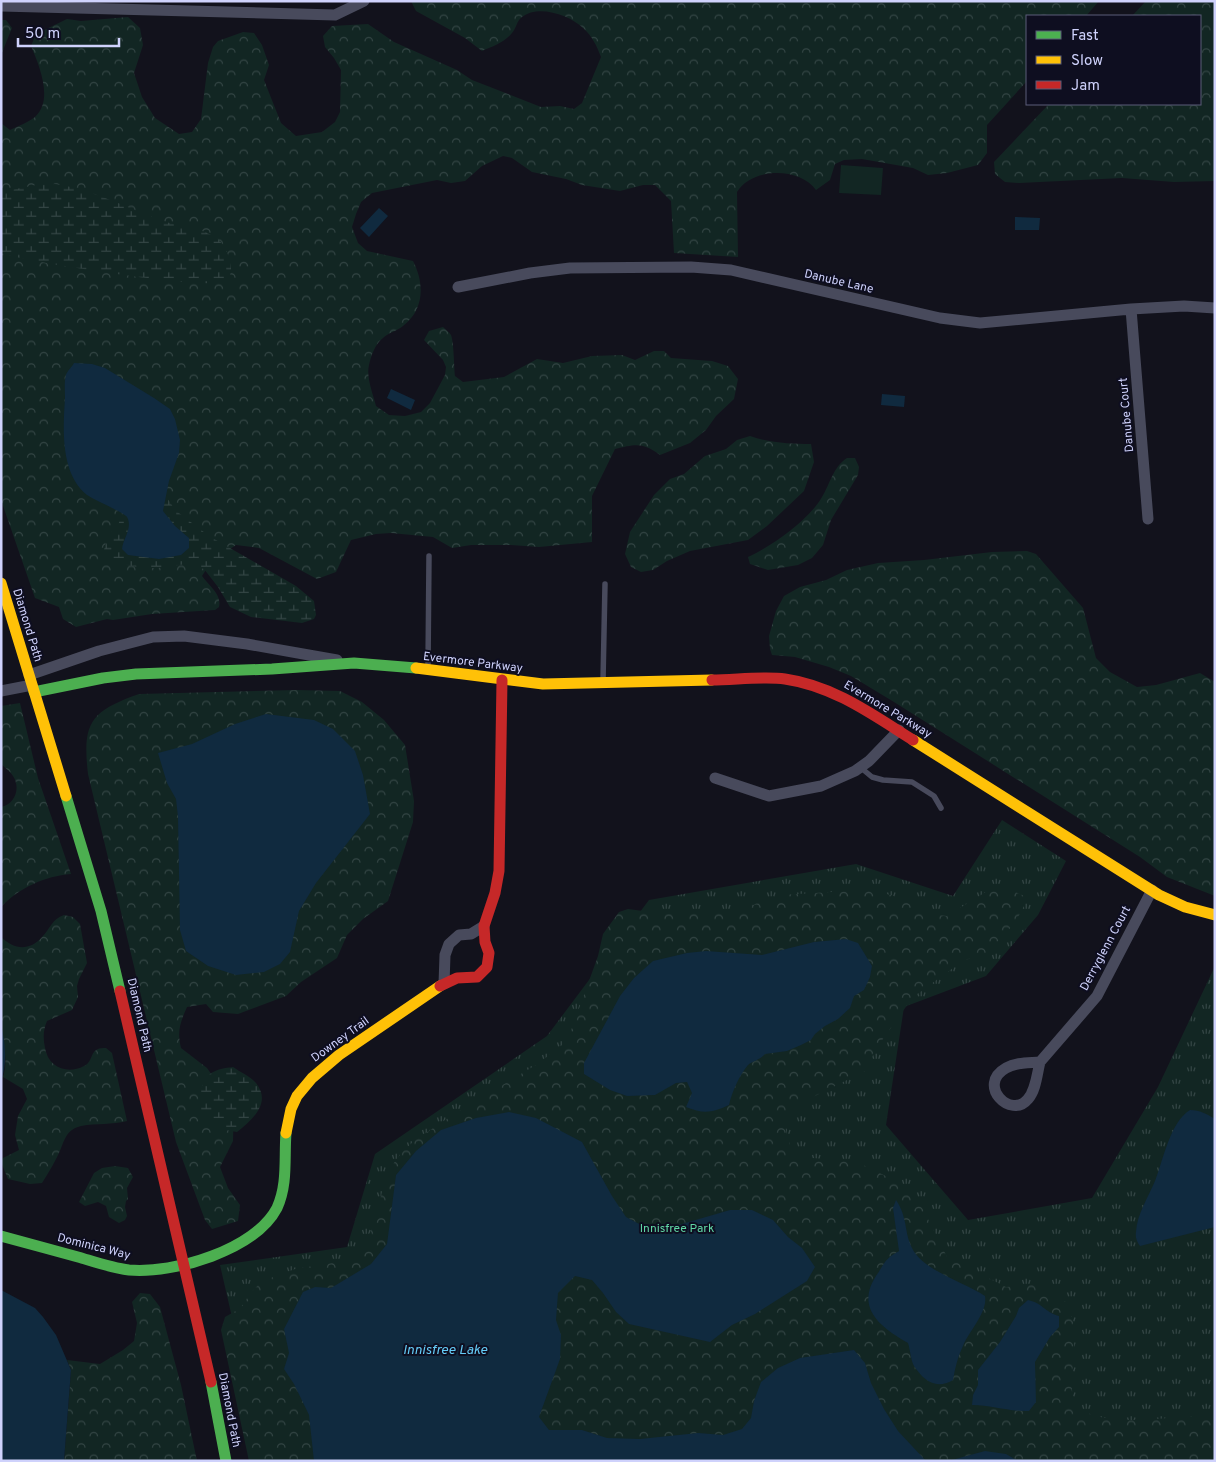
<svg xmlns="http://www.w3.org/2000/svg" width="1216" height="1462" viewBox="0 0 1216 1462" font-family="Overpass,sans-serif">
<defs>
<pattern id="grass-tufts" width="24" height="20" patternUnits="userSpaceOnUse" patternTransform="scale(1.25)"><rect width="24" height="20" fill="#122623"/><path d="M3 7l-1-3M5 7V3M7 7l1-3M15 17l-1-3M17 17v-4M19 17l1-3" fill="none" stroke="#334544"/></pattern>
<pattern id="forest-crowns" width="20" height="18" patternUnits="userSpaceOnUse" patternTransform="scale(1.25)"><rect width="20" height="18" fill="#122623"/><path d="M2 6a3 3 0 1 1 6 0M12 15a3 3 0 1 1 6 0" fill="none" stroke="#334544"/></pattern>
<pattern id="wetland-marsh" width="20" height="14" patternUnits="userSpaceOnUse" patternTransform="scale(1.25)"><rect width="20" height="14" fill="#122623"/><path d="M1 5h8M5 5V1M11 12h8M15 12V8" fill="none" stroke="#334544"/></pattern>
</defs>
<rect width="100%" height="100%" fill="#12121c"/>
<path fill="url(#grass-tufts)" d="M1002,820l64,41 -28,54 -52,61 -82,31 -18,118 82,95 124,-22 66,-111 57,-121v495h-950l-45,-196 127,-18 28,-93 172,-118 102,-136 207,-36 97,32z"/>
<path fill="url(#forest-crowns)" d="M411,1h688l-13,15h-59v65l-40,44v28l-9,12 -31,8 -19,2 -15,-7 -51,-9 -18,1 -9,4 -5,16 -14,10c-16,-23 -64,-23 -79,2l1,65 -64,-4 -3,-52 -16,-16h-12l-23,6 -38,-6 -16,-6 -34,-7 -20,-14 -9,-2 -21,10 -17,15 -14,2 -14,-3 -65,13 -11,9 -5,12 -4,13 6,16 9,8 46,10c12,23 11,49 -10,65 -6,5 -15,7 -20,12 -8,6 -12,18 -14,27 -3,12 4,29 7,41l13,9 16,1 16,-4 9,-9 15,-28 1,-8 -3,-7 -19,-20 5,-9 14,-4c2,2 6,5 8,8 3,8 3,32 4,41l8,6 41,-5 33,-18 26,4 29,-7 30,-1 13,5 19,-9h10l7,7 41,3 16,5 10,13 -4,20 -18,17 -10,14 -16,13 -30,12c-17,-13 -25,-11 -45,-6l-23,47v46l-53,5 -28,-2h-40l-19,3 -19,-11 -42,-4 -15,1 -25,6 -15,32 -19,7 -58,-31 -23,-3 -25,17 -9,14c7,10 20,18 17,31l-4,3 -63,4 -39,6 -6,-1 -31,8 -13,-8 -4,-12 -24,-9 -34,-98v-377l9,7c8,-4 19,-8 25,-13 19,-17 4,-52 -4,-71l5,-12 31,-15 14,2 47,-4 12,11 3,17 -9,28 8,24 13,21 24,16 13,-2 9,-13 7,-56 5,-16 5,-6 25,-9 11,1 8,12 7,20 -5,15 17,43 15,13 26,-4 13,-10 5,-10 1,-42 -7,-12 -9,-11 -2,-11 9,-10 36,-2 26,18 63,28 15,10 69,27 19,-1 14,3 8,-6 19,-46c-4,-11 -9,-21 -18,-29 -13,-13 -45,-24 -61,-11 -5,3 -6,12 -10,16 -8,10 -19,13 -30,18l-17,-13 -49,-27z
M1146,1h69v180l-41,1 -52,-4 -103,5 -14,-1 -10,-8 -1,-12 55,-58h151v-88h-68z
M1,20h5l6,8 -11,27z
M750,436c20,7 41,8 61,8l3,18 -10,29 -37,35 -19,14 -58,11 -23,10 -14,9 -12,2 -10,-5 -6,-13 5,-22 24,-37 16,-16 14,-5 21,-18 21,-7 11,-9z
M847,458h8l4,9 -1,8 -27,45 -8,25 -11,13 -14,7 -30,5 -18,-6 -2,-7c24,-11 61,-37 74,-60 8,-13 11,-30 25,-39z
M1027,551l9,3 47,54 13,50 14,14 27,15 19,-2 44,-12 15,9v214l-48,-19 -27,-20 -246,-155 -43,-26 -22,-9 -34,-10 -23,-2 -2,-6 -1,-13 7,-25 8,-15 16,-9 26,-7 21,-10 31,-7 46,-3 68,-8z
M296,690l44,1 22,11 22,18 21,25 9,56 -1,21 -25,79 -25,18 -16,16 -10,23 -36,24 -15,14 -48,18 -25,-2 -7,-8 -19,3c-7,16 -10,24 -6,41l26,20 16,23 11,11 -1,39 -13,26 8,21 12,17 -2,16 -26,8 -7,-9 -29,-78 -88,-368c-6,-52 3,-63 51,-80z
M20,703l18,75 33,96c-26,2 -52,14 -70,33v-100c14,-3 20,-19 12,-31 -3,-5 -8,-8 -12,-12v-58z
M1007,888l17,8v10l-9,17 -31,33 -20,4 -51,37 -38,53 -8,20 -66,33 -19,14 9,31 10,9 56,5 39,19 21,16 30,60 59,30 28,-3 32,18c2,6 5,12 7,18 4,23 -2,47 -1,70 2,49 112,22 143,26v45h-966l-28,-131 4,-13 16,-9 8,-13 11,-12 8,-4 27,-10 56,-9 11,-6 14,-38 7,-28 8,-21 11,-15 12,-11 37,-25 88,-53 23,-18 10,-17 26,-72 5,-22 16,-22 9,-3 38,5 53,-1 29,-6 32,-12 86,-5 25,5 40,19 16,2 42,-26z
M64,915l9,2 7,7 7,39 -8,16 -2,7 1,11 -6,13 -25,11c-4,9 -4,18 -2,27 3,19 22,27 39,18 11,-5 4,-19 22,-18l6,5 15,68c-15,4 -31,2 -46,5 -18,4 -17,20 -25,33 -4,8 -9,16 -14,24l-12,1 -22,-5 -7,-17 2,-4 16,-8 -4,-15 3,-19 9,-17 -4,-10 -20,-12c6,-19 -1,-36 -2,-54 -1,-29 0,-57 0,-86 13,13 29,14 41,0 8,-8 10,-18 22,-22z
M115,1166l13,2 5,9 -6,11 1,11 -2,2 -1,6 2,9 -2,4 -6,3 -10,-6 -3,-11 -8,-4 -13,4 -6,-4 15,-29 8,-5z
M140,1293l10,1 10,13 21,78 16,76h-133l7,-91 -4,-10 33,4 23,-14 11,-9 3,-18 -5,-21z"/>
<path fill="url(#wetland-marsh)" d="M55,184c39,6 74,25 111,38 16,5 37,6 50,16 9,6 14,19 15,30 0,4 -1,11 -5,14 -17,8 -201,-20 -225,-29v-61l35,-7z
M166,496l9,14 34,26 87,50 18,15 2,14 -2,4 -12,4 -51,-6 -21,-10 -12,-20 -14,-18 -18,-5 -28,4h-15l-32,-6 -4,-5 -3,-7 3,-13 10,-11 7,-12z
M233,1067c7,5 17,9 23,16 16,20 -4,37 -19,49 -11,-2 -22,-3 -30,-11 -11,-10 -9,-38 3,-47 7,-5 15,-6 23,-7z"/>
<path fill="#122623" d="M841,165l42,3 -2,27 -42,-2z"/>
<path fill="#102a3f" d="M379,208l9,8 -19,21 -9,-9z
M1015,217l25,1 -1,12h-24z
M74,363l18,1 13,4 49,30 16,11 5,10 5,21 -1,13 -10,28 -6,30 12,15 14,12v10l-8,7 -22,4 -31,-4 -6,-6c1,-11 11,-21 5,-32 -2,-4 -33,-17 -40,-22 -27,-22 -24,-66 -22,-97 0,-7 -1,-16 1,-23 1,-4 6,-8 8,-12z
M391,389l24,11 -4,10 -24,-12z
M882,394l23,2 -1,11 -23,-2z
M266,714l48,6 19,9 22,22 8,24 7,39 -54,69 -17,28 -9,41 -10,12 -16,8 -28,3 -28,-9 -22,-15 -6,-21 -2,-113 -2,-18 -9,-16 -9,-30 34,-9 43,-20z
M846,939l12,4 14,23 -2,11 -6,13 -10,6 -4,12 -12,11 -13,7 -10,8 -4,6 -10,5 -14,6 -22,3c-5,6 -12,7 -17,11 -9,11 -16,27 -19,40 -17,8 -26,9 -43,2l6,-14 -5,-11 -11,1 -21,12 -28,1 -17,-6 -26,-16v-11l36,-67 14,-18 19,-17 34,-8 19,-2 56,4 52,-13z
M1,1025c5,20 6,38 0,57z
M1190,1110c10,0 17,4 25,9v108l-75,19c-3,-4 -5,-9 -4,-14 1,-18 12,-34 19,-51 8,-20 15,-59 35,-71z
M509,1112l27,6 46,24 30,54 14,21 17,9 25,2 62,-18h22l21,10 15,17 14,11 13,19 -8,14 -52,33 -23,11 -22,17 -81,-18 -13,-12 -13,-19 -11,-13 -17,-4 -17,17 -2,27 5,15 -1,24 -21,58 10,13h33l25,8 33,1 58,-6 25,2 19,-6 9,-11 3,-17 7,-19 17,-14 22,-10 54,-8 11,13 6,20 13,26 14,22 28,30h-612l-5,-46 -15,-31 -10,-15 5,-16 -5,-24 19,-37 12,-5 16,1 40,-24 16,-20 9,-69 20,-24 25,-21 35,-12z
M896,1200c12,18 8,32 16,48 10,22 52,34 73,48 3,16 -16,35 -22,50 -5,10 -8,22 -10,34 -17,10 -29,1 -39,-14 -3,-5 -4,-17 -6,-23 -29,-17 -54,-36 -30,-70 8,-12 7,-14 21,-22l-6,-43z
M1,1290l34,18 8,9 13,18 15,35 -7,91h-63z
M1028,1300c15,3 16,12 31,16v11l-9,10 -15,25 1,40 -7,9c-19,1 -37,-6 -57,-6l1,-10 5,-10v-15l22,-28 16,-26 3,-8z
M985,1451l21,3 12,7h-70z"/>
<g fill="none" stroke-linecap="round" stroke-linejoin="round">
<path stroke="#484a5c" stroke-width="5.5" d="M428,667l1,-111
M603,681l2,-97
M860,767l12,10 11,3 29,2 22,14 7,12"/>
<path stroke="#484a5c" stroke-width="11" d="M1,6l334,9 29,-14
M458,287l72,-14 40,-5 121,-1 40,3 209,48 40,5 151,-14 53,-3 31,2
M1131,309l17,210
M29,675l70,-24 54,-14 31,-1 63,8 90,16
M1,691l31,-6
M715,778l54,18 52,-10 34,-15 14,-10 30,-31
M444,984l1,-29 4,-11 10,-9 12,-1 13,-8
M1040,1062c-3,12 -4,28 -12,37 -17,21 -52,-14 -22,-31 10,-6 23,-5 34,-6l57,-66 55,-106"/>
<path stroke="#4caf50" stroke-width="11" d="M34,692l69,-14 33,-4 136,-5 82,-6 62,5
M66,796l35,115 19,80
M1,1236c26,7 51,14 77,21 17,5 34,11 51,13 45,4 126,-20 148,-62 11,-24 7,-50 9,-75
M211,1382l15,79"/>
<path stroke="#ffc107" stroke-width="11" d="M1,583l65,213
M416,668l127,16 169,-4
M913,740l246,155 26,12 30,8
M286,1133l5,-24 6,-13 15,-18 27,-23 101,-69"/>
<path stroke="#c62828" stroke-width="11" d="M712,680c22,0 52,-4 73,-1 49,7 88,36 128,61
M440,986l17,-8 20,-1 10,-10 2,-14 -4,-11 -1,-16 11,-33 4,-22 3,-191
M120,991l91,391"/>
</g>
<g text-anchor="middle" stroke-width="4" stroke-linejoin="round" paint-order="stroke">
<g font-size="12" fill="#cfd2fc" stroke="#0e0e20">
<text transform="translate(839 281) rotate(13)" y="4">Danube Lane</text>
<text transform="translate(1126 415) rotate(-95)" y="4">Danube Court</text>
<text transform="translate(28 625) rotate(73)" y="4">Diamond Path</text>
<text transform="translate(473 662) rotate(7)" y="4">Evermore Parkway</text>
<text transform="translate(888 709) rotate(31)" y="4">Evermore Parkway</text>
<text transform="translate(1105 948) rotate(-62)" y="4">Derryglenn Court</text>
<text transform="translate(140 1015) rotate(77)" y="4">Diamond Path</text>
<text transform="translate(340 1039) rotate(-36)" y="4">Downey Trail</text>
<text transform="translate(94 1246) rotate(14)" y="4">Dominica Way</text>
<text transform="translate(230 1410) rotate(79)" y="4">Diamond Path</text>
</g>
<g font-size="12" fill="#60d7a5" stroke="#0e0e20">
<text x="677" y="1232">Innisfree Park</text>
</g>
<g font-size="14" font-style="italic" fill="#64cbf6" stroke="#0e0e20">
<text x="445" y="1354">Innisfree Lake</text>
</g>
</g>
<rect width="1216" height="1462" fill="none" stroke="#cfd2fc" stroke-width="5"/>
<rect x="1026" y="15" width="175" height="90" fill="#0e0e20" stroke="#5b5c78"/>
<rect x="1036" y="31" width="25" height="8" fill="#4caf50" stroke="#5b5c78"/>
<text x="1071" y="40" font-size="15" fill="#cfd2fc">Fast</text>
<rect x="1036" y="56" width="25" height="8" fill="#ffc107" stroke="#5b5c78"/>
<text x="1071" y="65" font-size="15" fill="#cfd2fc">Slow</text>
<rect x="1036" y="81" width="25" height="8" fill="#c62828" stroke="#5b5c78"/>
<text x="1071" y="90" font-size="15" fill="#cfd2fc">Jam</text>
<path d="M18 38v8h101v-8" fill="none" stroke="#cfd2fc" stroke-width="2.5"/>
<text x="25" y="38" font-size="15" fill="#cfd2fc" stroke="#0e0e20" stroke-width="4" paint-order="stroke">50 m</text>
</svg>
